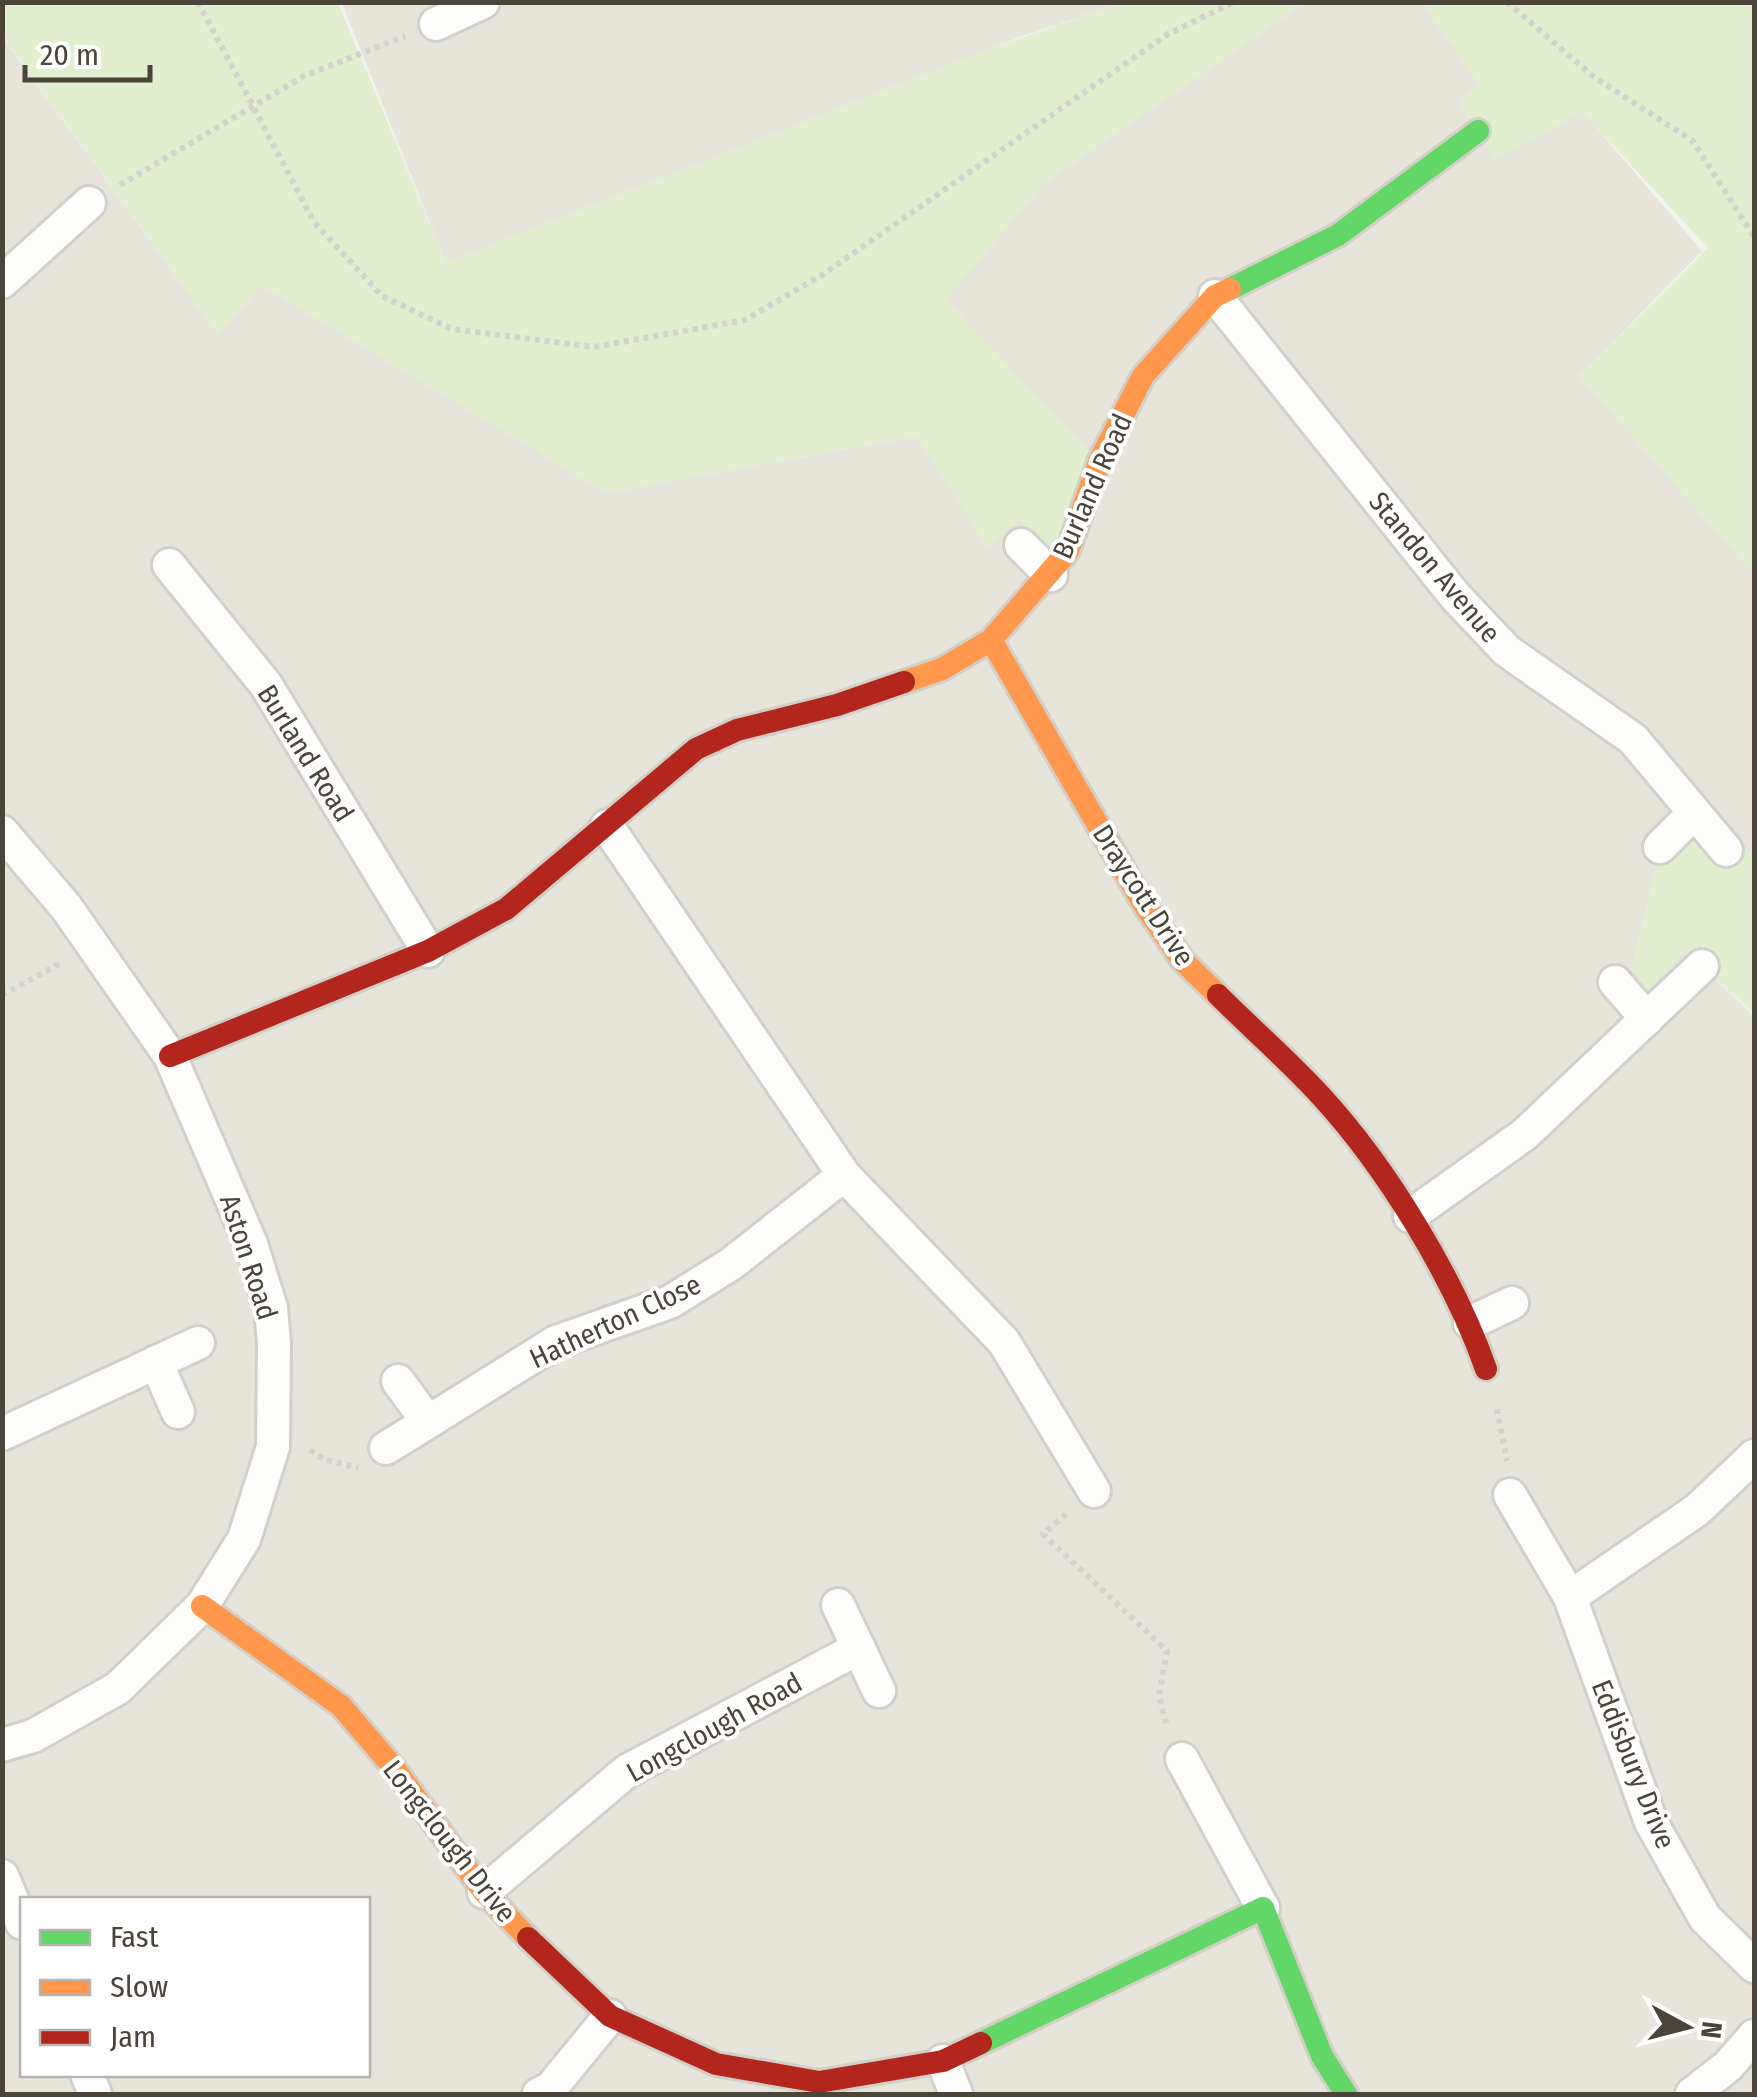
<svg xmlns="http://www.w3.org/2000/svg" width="1757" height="2097" viewBox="0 0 1757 2097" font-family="'Fira Sans Condensed',sans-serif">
<rect width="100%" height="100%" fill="#f4f2ee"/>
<path fill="#e7e4dc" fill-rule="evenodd" d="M342,3h780l-105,35 -571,225z
M1304,3h118l57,80 103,28 120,140 -122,125 174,198v285l-24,-30 -98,137 15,24 39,-39 68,65v1078h-1751l-1,-2058 216,298 44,-49 344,208 311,-57 71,111 31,-29 80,-56 -154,-162 99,-117zM22,1900h346v174h-346z"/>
<path fill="#e1eecf" d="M3,3h335l108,260 548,-216 128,-44h182l-260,180 -98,117 153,162 -41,103 -39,-47 -31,30 -72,-112 -310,57 -344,-208 -44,49 -215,-298z
M1422,3h332v571l-174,-198 128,-128 -126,-136 -88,49 -36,-60 21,-18z
M1693,814l37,15 24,30v155l-68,-63 -39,40 -15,-25 28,-119z"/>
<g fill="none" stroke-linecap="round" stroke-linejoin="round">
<defs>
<path id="street" d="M436,24l47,-22
M2,282l87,-79
M1215,296l240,300 52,55 126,88 93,111
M1021,545l30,30
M169,565l97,120 162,266
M607,826l237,349 160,167 90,149
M2,832l64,75 104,149 81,188 20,64 3,35 -1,104 -29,92 -42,67 -84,82 -85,48 -31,9
M1660,847l33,-33
M1615,982l32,37
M1410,1216l115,-82 177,-168
M1470,1323l42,-20
M156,1362l22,50
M428,1422l128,-80 114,-40 61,-38 113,-89
M2,1434l196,-91
M386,1448l42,-26 -30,-41
M1754,1456l-57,54 -127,87 81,225 54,96 49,48
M1510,1495l60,102
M838,1605l41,86
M1182,1759l81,149
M2,1876l20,47
M484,1892l143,-121 232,-123
M943,2061l13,33
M87,2074l8,20
M539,2094l12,-6 59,-72
M1692,2094l36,-28 26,-30"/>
<path id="fast" d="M1230,289l108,-54 140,-104
M981,2043l282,-135 59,148 24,38"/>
<path id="slow" d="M991,640l152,263 39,57 36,35
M904,682l38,-13 49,-29 77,-89 31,-89 44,-86 72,-80 15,-7
M202,1606l139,100 53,62 90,124 44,46"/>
<path id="jam" d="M1218,995c34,34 71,66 103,101 66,72 133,182 165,273
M170,1056l258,-105 78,-42 190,-160 41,-19 100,-25 67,-23
M528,1938l82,78 106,48 103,18 124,-21 38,-18"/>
</defs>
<use href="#street" stroke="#d2d0cb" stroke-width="38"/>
<use href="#fast" stroke="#d3cfc5" stroke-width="28"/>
<use href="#slow" stroke="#d3cfc5" stroke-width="28"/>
<use href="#jam" stroke="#d3cfc5" stroke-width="28"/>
<path stroke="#d3d2cc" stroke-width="6" stroke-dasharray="5 5" stroke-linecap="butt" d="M198,2l116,220 68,74 70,33 142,18 151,-27 77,-45 346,-241 66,-32
M1507,2l87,75 99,64 61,96
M120,185l184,-109 101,-40
M2,995l59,-32
M1497,1409l10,52
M310,1450l13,9 35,9
M1066,1514l-23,20 124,117 -8,45 8,30"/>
<use href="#street" stroke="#fdfdfc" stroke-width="32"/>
<use href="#fast" stroke="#63d668" stroke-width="22"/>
<use href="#slow" stroke="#ff974d" stroke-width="22"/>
<use href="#jam" stroke="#b3261e" stroke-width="22"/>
</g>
<g text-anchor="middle" stroke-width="8" stroke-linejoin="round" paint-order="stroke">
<g font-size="28" fill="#4b4439" stroke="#fff">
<text transform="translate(1092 486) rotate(-66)" y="10">Burland Road</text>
<text transform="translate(1435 567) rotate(50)" y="10">Standon Avenue</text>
<text transform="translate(306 753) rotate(58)" y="10">Burland Road</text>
<text transform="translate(1144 895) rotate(57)" y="10">Draycott Drive</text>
<text transform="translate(249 1257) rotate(72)" y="10">Aston Road</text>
<text transform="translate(615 1321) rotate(-25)" y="10">Hatherton Close</text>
<text transform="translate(714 1727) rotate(-29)" y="10">Longclough Road</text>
<text transform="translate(1634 1764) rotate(68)" y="10">Eddisbury Drive</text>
<text transform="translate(450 1841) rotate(52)" y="10">Longclough Drive</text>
</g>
</g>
<rect width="1757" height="2097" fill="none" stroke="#4b4439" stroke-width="10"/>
<rect x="20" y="1897" width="350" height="180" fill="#ffffff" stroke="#b7b4b0" stroke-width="2.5"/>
<rect x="40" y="1930" width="50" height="15" fill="#63d668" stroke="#b7b4b0" stroke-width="2.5"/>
<text x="110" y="1947" font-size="30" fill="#4b4439">Fast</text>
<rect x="40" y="1980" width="50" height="15" fill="#ff974d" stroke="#b7b4b0" stroke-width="2.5"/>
<text x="110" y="1997" font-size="30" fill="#4b4439">Slow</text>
<rect x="40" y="2030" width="50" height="15" fill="#b3261e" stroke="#b7b4b0" stroke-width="2.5"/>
<text x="110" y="2047" font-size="30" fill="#4b4439">Jam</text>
<g transform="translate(1687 2027) rotate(97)" stroke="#ffffff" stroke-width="8" paint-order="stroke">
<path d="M0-8L18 38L0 25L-18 38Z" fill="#4b4439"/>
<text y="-15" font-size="28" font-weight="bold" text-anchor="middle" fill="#4b4439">N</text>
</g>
<path d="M25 65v15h125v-15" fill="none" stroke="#4b4439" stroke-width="5"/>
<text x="40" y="65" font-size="30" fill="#4b4439" stroke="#ffffff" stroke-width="8" paint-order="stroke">20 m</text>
</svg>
